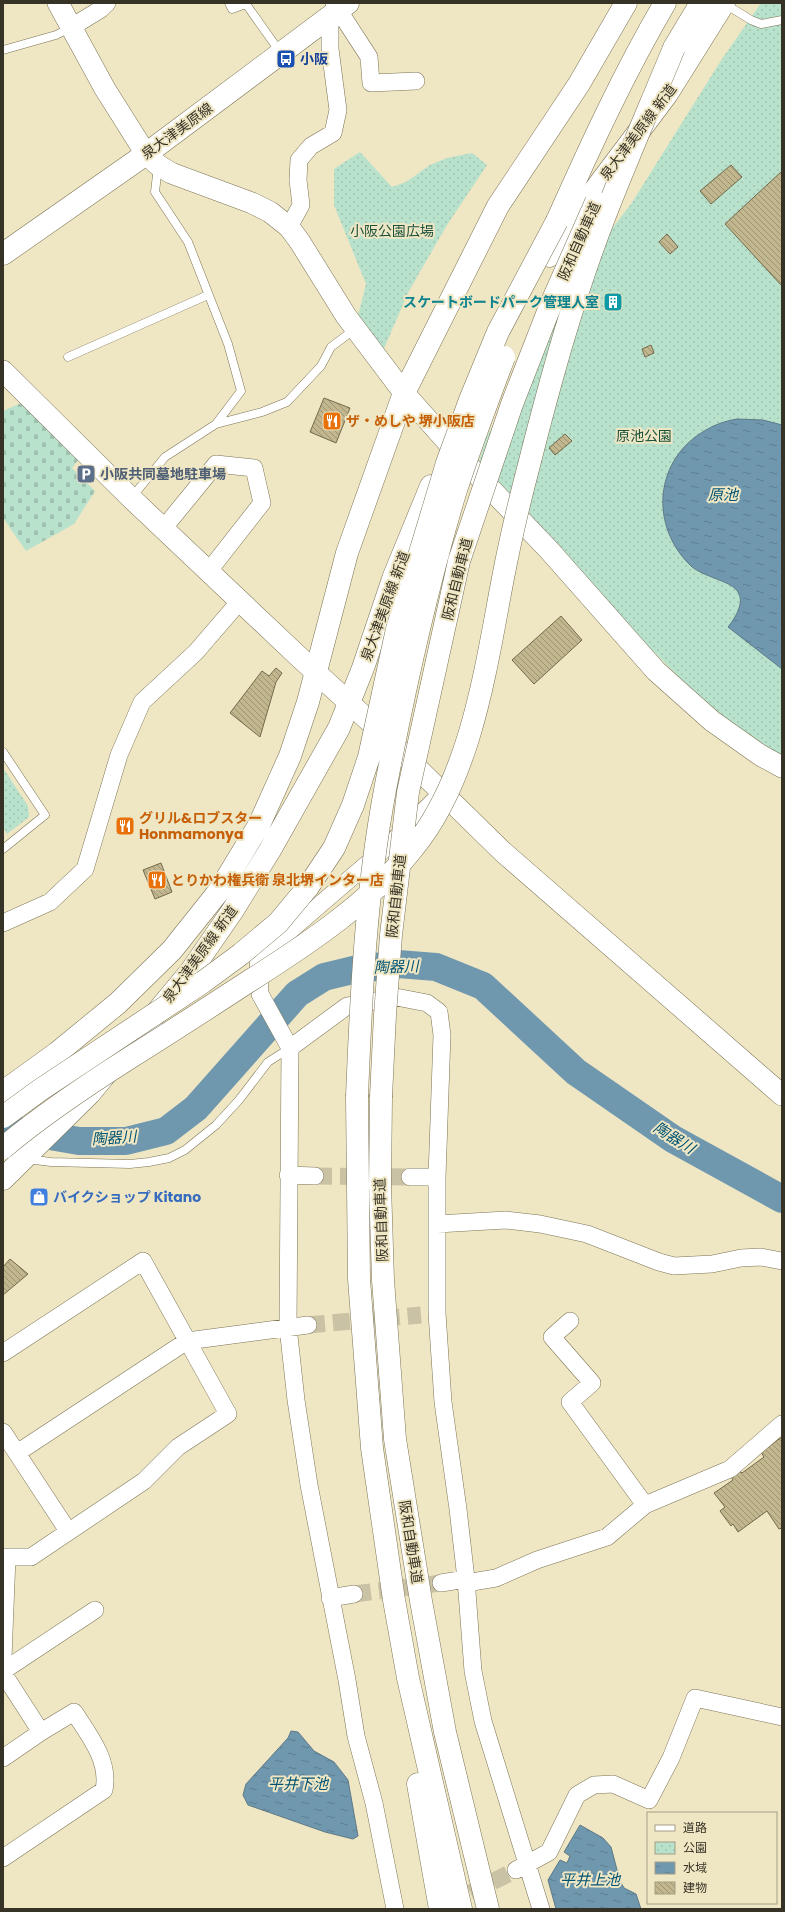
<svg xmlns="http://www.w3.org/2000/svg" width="785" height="1912" viewBox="0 0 785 1912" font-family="Poppins,'Noto Sans JP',sans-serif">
<defs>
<pattern id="cemetery-stones" width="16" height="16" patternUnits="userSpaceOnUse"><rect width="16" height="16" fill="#b9e2cd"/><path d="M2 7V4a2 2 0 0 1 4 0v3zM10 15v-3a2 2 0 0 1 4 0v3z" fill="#a0c2b0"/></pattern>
<pattern id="park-dots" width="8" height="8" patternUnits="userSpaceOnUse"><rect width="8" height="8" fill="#b9e2cd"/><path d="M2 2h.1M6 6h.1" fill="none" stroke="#a0c2b0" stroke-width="1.8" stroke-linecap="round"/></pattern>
<pattern id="water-ripples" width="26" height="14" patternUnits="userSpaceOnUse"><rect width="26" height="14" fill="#6f98af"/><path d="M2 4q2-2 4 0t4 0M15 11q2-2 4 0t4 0" fill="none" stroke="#5c7d8e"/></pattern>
<pattern id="building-back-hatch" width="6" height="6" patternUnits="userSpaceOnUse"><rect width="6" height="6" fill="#c1b68d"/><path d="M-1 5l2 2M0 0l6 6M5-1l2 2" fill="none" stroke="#9e9573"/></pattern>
</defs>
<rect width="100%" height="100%" fill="#efe6c4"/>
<path fill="url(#cemetery-stones)" d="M21,403l58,56 -7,9 23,23 -21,33 -48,27 -23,-33v-107z"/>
<path fill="url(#park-dots)" d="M761,3h21v753l-60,-39 -33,-30 -51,-51 -111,-125 -48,-50 8,-25 89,-161 55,-71 91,-145z
M360,152l32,35 14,-5 24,-17 17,-7 25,-5 15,12 -40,60 -38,66 -27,62 -24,-37 8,-32 -32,-79v-36z
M3,768l25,38 1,11 -22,17 -4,-7z"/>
<path fill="url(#water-ripples)" stroke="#5e7986" d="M737,419l26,1 19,5v244l-54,-42c7,-9 17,-24 10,-35 -6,-11 -35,-15 -47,-26 -42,-40 -37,-107 15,-136 10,-6 20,-9 31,-11z
M291,1731l7,1 16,19 20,11 14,18 10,56 -5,3 -28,-7 -77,-27 -5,-10 3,-11 42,-46z
M580,1825l23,13 8,9 9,34 4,7 12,6 5,15h-85l-8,-29 12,-20 7,3 3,-7 -6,-4z"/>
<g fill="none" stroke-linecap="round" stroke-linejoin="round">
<path stroke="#6f98af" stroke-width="28" d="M3,1128l76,13h47l40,-10 30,-23 101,-114 27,-17 29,-7 45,-6 38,3 47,19 93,86 97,67 109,60"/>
</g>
<path fill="url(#building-back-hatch)" stroke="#736a4c" d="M731,165l11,12 -31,27 -11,-13z
M782,171v115l-57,-62z
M667,234l11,13 -8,7 -11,-12z
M610,295l9,1 -3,13 -8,-1z
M651,345l3,8 -9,4 -3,-8z
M324,398l26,10 -14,35 -26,-11z
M565,434l7,7 -17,14 -6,-7z
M561,616l21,24 -48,44 -22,-24z
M276,668l6,5 -6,9 -16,55 -30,-24 32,-42 7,5z
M161,863l11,29 -17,7 -12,-29z
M10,1259l18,15 -25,21v-28z
M782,1437v91l-3,1 -12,-18 -29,21 -5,-8 -2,2 -11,-15 5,-4 -11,-14 19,-13 -2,-3 9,-6 2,2 22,-16 -3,-5z"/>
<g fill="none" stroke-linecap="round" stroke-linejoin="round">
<path stroke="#cac2a4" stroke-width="17" stroke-dasharray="17 8" stroke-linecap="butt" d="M315,1176l95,1
M308,1325l113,-10
M354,1594l87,-11
M448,1904l68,-34"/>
<defs>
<path id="service" d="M229,3l3,6 14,-5 34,48
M725,4l26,16 10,4 21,-4
M3,50l53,-15 14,-7
M158,166l-3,26 33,50 40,102 13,47 -25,33
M68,357l140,-62
M132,497l33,-40 51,-33 46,-12 25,-10 34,-36 10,-19 24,-18
M3,752l42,63 -42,34
M27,1159l24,3 79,2 19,-2 20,-4 16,-8 31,-25 23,-25 29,-38 22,-14"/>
<path id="minor" d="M334,3l35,54 2,26 45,-2
M70,28l31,-19 6,-6
M289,227l12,-22 -3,-25 1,-20 12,-14 22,-13 5,-23 -8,-61v-33
M163,529l53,-65 38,4 8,35 -54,69
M3,923l47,-21 35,-33 34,-114 23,-53 54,-50 43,-50
M290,1048l57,-42 49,-9 31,6 12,9 3,23 -5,142v136l6,89 15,107 8,70 -25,4
M288,1175l27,1
M410,1177h27
M437,1224l69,-4 34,4 47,10 72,28 15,4 38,-2 29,-6 20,-1 21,4
M570,1321l-18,16 40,46 -22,19 75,103
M3,1353l140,-92 85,153 -50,33 -34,34 -113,76h-28
M3,1432l65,99
M17,1453l170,-112 121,-16
M466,1579l7,92 10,50 58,188
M466,1583l30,-5 41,-18 70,-23 38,-32 85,-36 52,-45
M330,1598l24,-4
M3,1658l4,-101
M3,1671l92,-61
M3,1673l38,59 33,-20c15,23 36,49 30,78l-101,68
M3,1758l38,-26
M516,1870l33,-18 28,-57 17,-10 19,-1 36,16 22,-42 24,-60 87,19
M395,1909l-21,-106 -18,-67 -9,-56 -38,-195 -13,-85 -8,-73 2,-279 -30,-54 -2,-36 130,-112 55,-54"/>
<path id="tertiary" d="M58,3l47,86 41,65 12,11 13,8 81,30 18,9 19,15 11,15 46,74 58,77 62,70 83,87 107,121 56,50 48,34 22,12
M3,371l128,127 167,158 70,64 135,132 279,243"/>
<path id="primary" d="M3,254l143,-100 202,-151
M549,256l18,-29 100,-133 57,-91
M3,1092l54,-39 61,-50 54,-53 47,-59 40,-66 31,-69 18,-54 39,-149 57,-160 94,-187 81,-122 47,-81
M3,1179l87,-86 101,-122 42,-61 37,-60 69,-122 24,-60 31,-92 37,-90"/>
<path id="motorway" d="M674,48l27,-45
M557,221c33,-74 67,-148 108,-218
M357,1097l2,182 13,169 22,152 14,78 53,231
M381,1097l-1,88 3,95 12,159 26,162 24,131 43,177
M418,1784l22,125"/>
</defs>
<use href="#service" stroke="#7c7455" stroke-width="9"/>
<use href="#minor" stroke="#7c7455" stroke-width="18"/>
<use href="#tertiary" stroke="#7c7455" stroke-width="22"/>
<use href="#primary" stroke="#7c7455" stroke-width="23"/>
<use href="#motorway" stroke="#7c7455" stroke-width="23"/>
<use href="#service" stroke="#fff" stroke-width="8"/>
<use href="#minor" stroke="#fff" stroke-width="17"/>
<use href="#tertiary" stroke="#fff" stroke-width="21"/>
<use href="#primary" stroke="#fff" stroke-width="22"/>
<use href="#motorway" stroke="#fff" stroke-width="22"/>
<defs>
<path id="motorway-bridge" d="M357,1097c4,-102 9,-206 28,-307 19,-100 41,-200 70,-297 15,-46 32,-91 49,-136
M381,1097l4,-82 6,-80 17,-143 51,-231 53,-157 39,-100 45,-102
M3,1117l37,-27 163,-108 38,-28 37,-31 30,-36 26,-39 19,-43 16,-48 28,-128 50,-166 23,-63 28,-68 59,-111
M3,1148c40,-34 84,-63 128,-91 40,-25 80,-51 120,-77 58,-37 120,-78 163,-133 58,-72 72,-181 89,-269 7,-37 16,-75 26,-113 21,-83 44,-167 75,-247 22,-57 47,-114 70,-170"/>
</defs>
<use href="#motorway-bridge" stroke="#7c7455" stroke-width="23" stroke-linecap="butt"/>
<use href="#motorway-bridge" stroke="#fff" stroke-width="22"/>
</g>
<defs>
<symbol id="bus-square" viewBox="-11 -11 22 22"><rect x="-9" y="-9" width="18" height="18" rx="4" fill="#1a4fb4" stroke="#efe6c4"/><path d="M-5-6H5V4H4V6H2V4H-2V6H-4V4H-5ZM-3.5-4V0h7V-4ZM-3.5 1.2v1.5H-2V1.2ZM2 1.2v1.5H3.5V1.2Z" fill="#fff"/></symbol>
<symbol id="building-square" viewBox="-11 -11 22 22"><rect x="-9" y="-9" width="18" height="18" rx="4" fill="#0f9aa8" stroke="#efe6c4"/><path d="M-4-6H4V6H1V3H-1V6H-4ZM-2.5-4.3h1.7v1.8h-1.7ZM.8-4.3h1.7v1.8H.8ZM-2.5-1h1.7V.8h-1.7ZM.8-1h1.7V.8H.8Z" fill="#fff"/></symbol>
<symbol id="restaurant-square" viewBox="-11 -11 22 22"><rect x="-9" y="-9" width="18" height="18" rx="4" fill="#e8710a" stroke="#efe6c4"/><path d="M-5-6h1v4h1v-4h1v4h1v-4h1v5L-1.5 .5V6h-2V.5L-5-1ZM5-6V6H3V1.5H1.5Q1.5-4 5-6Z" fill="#fff"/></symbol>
<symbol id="parking-square" viewBox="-11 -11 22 22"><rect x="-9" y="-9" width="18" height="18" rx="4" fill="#5c6f8a" stroke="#efe6c4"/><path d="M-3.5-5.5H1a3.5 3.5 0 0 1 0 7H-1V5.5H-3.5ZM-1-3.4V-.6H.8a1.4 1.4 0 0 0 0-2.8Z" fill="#fff"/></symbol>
<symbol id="shop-square" viewBox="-11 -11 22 22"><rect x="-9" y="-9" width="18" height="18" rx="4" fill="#3f7fe0" stroke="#efe6c4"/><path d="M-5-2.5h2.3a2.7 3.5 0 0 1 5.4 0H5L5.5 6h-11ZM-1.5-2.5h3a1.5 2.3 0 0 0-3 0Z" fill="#fff"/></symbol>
</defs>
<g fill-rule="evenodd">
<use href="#bus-square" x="275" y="48" width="22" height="22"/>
<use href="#building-square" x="602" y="291" width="22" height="22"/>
<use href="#restaurant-square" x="321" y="410" width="22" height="22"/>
<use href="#parking-square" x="75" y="463" width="22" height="22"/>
<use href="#restaurant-square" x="114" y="815" width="22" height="22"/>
<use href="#restaurant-square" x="146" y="869" width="22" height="22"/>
<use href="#shop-square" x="28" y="1186" width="22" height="22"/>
</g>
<g text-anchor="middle" stroke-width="4" stroke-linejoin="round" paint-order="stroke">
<g font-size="14" font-weight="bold" fill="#164399" stroke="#efe6c4" text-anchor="start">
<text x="300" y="64">小阪</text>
</g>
<g font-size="14" fill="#363225" stroke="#efe6c4">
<text transform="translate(177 131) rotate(-36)" y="5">泉大津美原線</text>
<text transform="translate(638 132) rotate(-53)" y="5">泉大津美原線 新道</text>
<text transform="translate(579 241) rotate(-66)" y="5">阪和自動車道</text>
<text transform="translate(457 579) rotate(-76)" y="5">阪和自動車道</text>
<text transform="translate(385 606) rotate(-70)" y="5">泉大津美原線 新道</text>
<text transform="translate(396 896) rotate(-84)" y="5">阪和自動車道</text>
<text transform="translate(200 954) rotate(-54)" y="5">泉大津美原線 新道</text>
<text transform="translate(381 1220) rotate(-92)" y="5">阪和自動車道</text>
<text transform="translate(411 1542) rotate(81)" y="5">阪和自動車道</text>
</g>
<g font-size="14" fill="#1a513b" stroke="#efe6c4">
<text x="392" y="236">小阪公園広場</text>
<text x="644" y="441">原池公園</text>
</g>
<g font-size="14" font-weight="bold" fill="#0d838f" stroke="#efe6c4" text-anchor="end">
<text x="599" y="307">スケートボードパーク管理人室</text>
</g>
<g font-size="14" font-weight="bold" fill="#c56008" stroke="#efe6c4" text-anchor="start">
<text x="346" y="426">ザ・めしや 堺小阪店</text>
<text x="139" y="823">グリル&amp;ロブスター<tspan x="139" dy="16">Honmamonya</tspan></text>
<text x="171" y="885">とりかわ権兵衛 泉北堺インター店</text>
</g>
<g font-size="14" font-weight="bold" fill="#4e5e75" stroke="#efe6c4" text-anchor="start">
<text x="100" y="479">小阪共同墓地駐車場</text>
</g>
<g font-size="14" font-weight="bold" fill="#366cbe" stroke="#efe6c4" text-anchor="start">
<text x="53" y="1202">バイクショップ Kitano</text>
</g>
<g font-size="15" font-style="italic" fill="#005272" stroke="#efe6c4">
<text x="723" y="500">原池</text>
<text transform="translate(396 967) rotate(-2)" y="5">陶器川</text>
<text transform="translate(114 1138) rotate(-4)" y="5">陶器川</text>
<text transform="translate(674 1138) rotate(32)" y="5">陶器川</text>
<text x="298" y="1789">平井下池</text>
<text x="590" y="1885">平井上池</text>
</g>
</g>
<rect width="785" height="1912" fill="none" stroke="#363225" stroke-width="8"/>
<rect x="647" y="1812" width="130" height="92" fill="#efe6c4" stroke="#a59e84"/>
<rect x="655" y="1825" width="20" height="6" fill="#ffffff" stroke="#a59e84"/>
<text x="683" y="1832" font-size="12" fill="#363225">道路</text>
<rect x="655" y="1842" width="20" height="12" fill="url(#park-dots)" stroke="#a59e84"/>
<text x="683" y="1852" font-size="12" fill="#363225">公園</text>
<rect x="655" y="1862" width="20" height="12" fill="url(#water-ripples)" stroke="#a59e84"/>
<text x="683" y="1872" font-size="12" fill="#363225">水域</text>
<rect x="655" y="1882" width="20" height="12" fill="url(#building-back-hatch)" stroke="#a59e84"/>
<text x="683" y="1892" font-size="12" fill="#363225">建物</text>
</svg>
